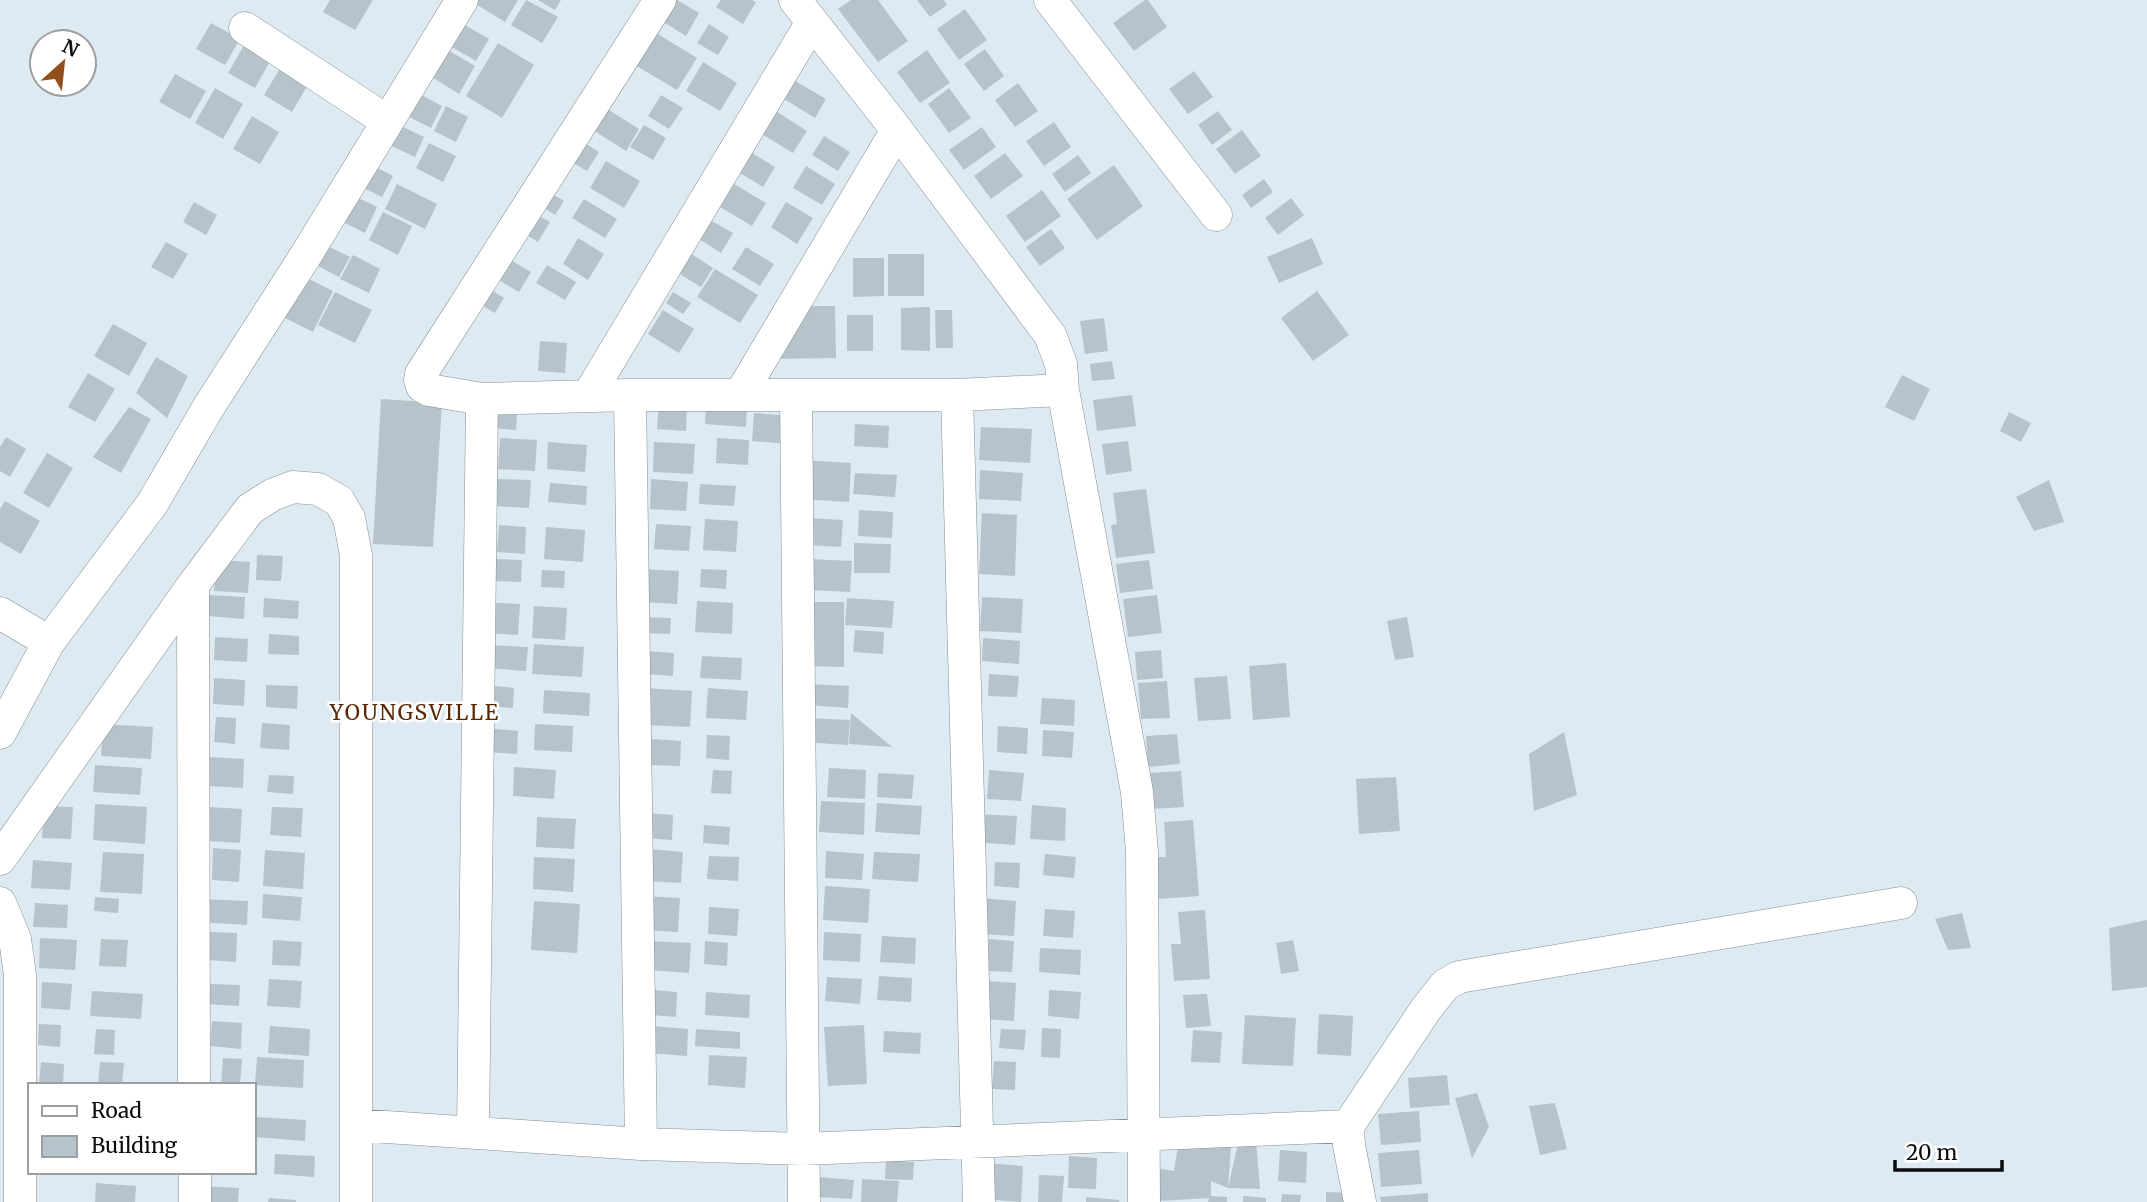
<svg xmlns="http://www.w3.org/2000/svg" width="2147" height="1202" viewBox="0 0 2147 1202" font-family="Merriweather,serif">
<rect width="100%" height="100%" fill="#deeaf1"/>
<path fill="#b7c3ca" d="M330,0h43l-18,30 -32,-18z
M469,0h49l-13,22z
M526,0l32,17 -16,26 -31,-18z
M538,0h23l-6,10z
M668,0h9l22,13 -13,23 -29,-18z
M721,0h31l4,2 -13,22 -27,-17z
M851,0h27l30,41 -30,21 -40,-53z
M917,0h27l3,5 -17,12z
M1145,0h3l19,27 -33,24 -21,-28z
M965,9l22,31 -28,20 -22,-31z
M458,21l31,18 -13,22 -31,-18z
M211,23l29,16 -15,26 -29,-16z
M709,24l20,13 -11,18 -21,-12z
M645,26l52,32 -20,32 -52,-31z
M247,40l26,16 -18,32 -27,-15z
M498,43l36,22 -32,53 -36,-22z
M443,47l32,19 -16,28 -32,-20z
M985,49l19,27 -20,15 -20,-27z
M927,50l23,33 -30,20 -23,-31z
M703,62l34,21 -17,28 -34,-20z
M282,65l28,16 -18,31 -28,-17z
M1194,71l19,26 -25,17 -19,-25z
M175,74l31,17 -16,28 -31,-17z
M792,79l34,20 -11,19 -34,-21z
M1018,83l20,28 -23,16 -20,-27z
M215,88l28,16 -20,35 -28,-16z
M949,88l22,30 -22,15 -21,-29z
M414,91l28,15 -11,22 -28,-14z
M661,95l22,13 -14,21 -21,-13z
M601,105l38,24 -13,22 -38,-24z
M446,106l22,11 -12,25 -22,-11z
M774,110l33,21 -14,22 -33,-20z
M1218,111l14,19 -20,15 -14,-20z
M252,116l27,16 -19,32 -27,-15z
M1054,122l17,25 -27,19 -18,-25z
M395,123l29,14 -9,20 -30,-14z
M644,125l22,13 -13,22 -23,-13z
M982,127l14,20 -32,23 -15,-20z
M1242,130l19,26 -26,18 -19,-25z
M824,136l26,16 -12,19 -26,-16z
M575,137l24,15 -12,19 -24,-14z
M429,143l27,13 -13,26 -27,-14z
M747,150l28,17 -12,20 -28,-17z
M1005,153l18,23 -32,23 -17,-23z
M1078,155l13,18 -26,19 -13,-18z
M606,161l34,20 -16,27 -34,-20z
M366,162l27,14 -11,21 -26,-13z
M1114,165l29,41 -46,34 -30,-41z
M806,166l29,18 -13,21 -29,-17z
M1264,179l9,13 -22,16 -9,-13z
M397,184l40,20 -12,25 -40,-20z
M734,184l32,19 -14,23 -32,-19z
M544,189l20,12 -9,14 -19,-12z
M1042,190l19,26 -36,26 -19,-26z
M346,192l31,15 -12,26 -32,-16z
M1291,198l13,17 -26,20 -13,-17z
M584,199l33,20 -12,19 -33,-20z
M194,202l23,13 -11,20 -23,-13z
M786,202l27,16 -16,26 -26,-17z
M383,212l29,14 -14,29 -29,-15z
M532,212l18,10 -12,20 -18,-11z
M710,220l23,13 -12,20 -22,-14z
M1051,229l14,19 -25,18 -14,-19z
M578,238l26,16 -16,26 -25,-16z
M1312,238l11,26 -44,19 -12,-26z
M317,241l33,16 -11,20 -32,-17z
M166,242l22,12 -15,25 -22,-12z
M746,247l28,17 -14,22 -28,-17z
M690,253l23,15 -12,19 -23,-14z
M888,254h36v42h-36z
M353,255l27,14 -11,24 -29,-14z
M504,256l27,16 -12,20 -27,-16z
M853,258h31v38l-31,1z
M547,265l29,17 -11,18 -29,-17z
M715,269l43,26 -18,28 -43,-26z
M299,274l34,17 -20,41 -34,-17z
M482,284l22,14 -9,15 -23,-13z
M1317,291l32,44 -36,26 -32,-43z
M335,292l37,18 -17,33 -37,-18z
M673,292l18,11 -8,11 -17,-11z
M797,306h38l1,52 -65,1z
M930,307v44l-29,-1v-42z
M663,310l31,19 -15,24 -31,-19z
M935,310h17l1,38h-17z
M847,315h26v36h-26z
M1104,318l4,33 -23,3 -5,-33z
M113,324l34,19 -18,33 -35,-20z
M540,341l27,2 -2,30 -27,-2z
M156,357l32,19 -21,42 -31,-25z
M1112,361l3,18 -23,2 -2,-17z
M88,373l27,16 -20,33 -27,-15z
M1902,375l28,14 -16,32 -29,-14z
M1132,395l4,31 -39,5 -4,-31z
M381,399l61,4 -9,144 -60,-3z
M659,400l28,2 -1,29 -29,-2z
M706,402l41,2 -1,23 -41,-3z
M129,407l22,12 -30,54 -28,-16z
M2009,412l22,11 -10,19 -21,-11z
M494,413l23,2 -1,15 -23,-2z
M754,413l37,3 -2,28 -37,-3z
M855,424l34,2 -1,22 -34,-2z
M981,427l51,2 -2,34 -51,-3z
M6,437l20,12 -16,28 -10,-6v-24z
M500,438l37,2 -2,31 -37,-2z
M717,438l32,2 -1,25 -32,-2z
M1128,441l4,30 -26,4 -4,-31z
M548,442l39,3 -2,27 -38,-3z
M654,442l41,2 -2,30 -40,-2z
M47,453l26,15 -24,40 -26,-15z
M800,460l51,3 -2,39 -51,-3z
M980,470l43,3 -2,28 -42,-2z
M855,473l42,2 -2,22 -42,-3z
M496,479l35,1 -2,28 -34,-2z
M651,479l37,3 -2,29 -36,-2z
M2049,480l15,42 -30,9 -18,-34z
M550,483l37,3 -1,19 -38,-3z
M700,484l36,2 -2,20 -35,-2z
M1146,489l9,64 -39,5 -5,-33 6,-1 -4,-31z
M5,501l35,20 -19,33 -21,-12v-33z
M859,510l34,2 -1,26 -34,-2z
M982,513l35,2 -2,61 -36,-2z
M808,518l35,2 -2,27 -34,-2z
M705,519l33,2 -2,31 -33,-2z
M656,524l35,2 -2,25 -35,-2z
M499,525l27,2 -1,27 -28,-2z
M546,527l39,3 -2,32 -39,-3z
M854,543l37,1 -1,29h-36z
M257,555l26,1 -2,25 -25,-1z
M493,559l29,1 -1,22 -29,-1z
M809,559l43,2 -2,31 -43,-2z
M216,560l34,2 -2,31 -34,-2z
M1149,560l4,29 -33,4 -4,-29z
M642,569l37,2 -2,33 -36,-2z
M701,569l26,1 -1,19 -26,-2z
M542,570l23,1 -1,17 -23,-1z
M208,595l37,2 -1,22 -37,-3z
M1157,595l5,38 -34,4 -5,-38z
M982,597l41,2 -2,34 -41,-2z
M264,598l35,3 -1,18 -35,-2z
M847,598l47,3 -2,27 -47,-3z
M697,601l36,2 -1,31 -37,-2z
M486,602l34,2 -2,31 -34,-2z
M804,602h40v65l-41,-1z
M534,606l33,2 -2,32 -33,-2z
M642,617l29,1 -1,16 -29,-1z
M1407,617l7,40 -19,3 -8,-39z
M855,630l29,2 -1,22 -30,-2z
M269,634l30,2v19l-31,-1z
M215,637l33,2 -1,23 -33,-2z
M983,638l37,3 -1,23 -37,-3z
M534,644l50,3 -2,30 -50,-3z
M487,645l41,2 -2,24 -41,-3z
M1161,650l2,28 -26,2 -2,-28z
M647,651l27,2 -1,23 -27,-2z
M702,656l40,2 -1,22 -41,-2z
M1286,663l4,54 -37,3 -4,-54z
M989,674l30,2 -2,21 -29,-1z
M1227,676l4,43 -33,2 -4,-43z
M214,678l31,2 -1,26 -31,-2z
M1167,681l3,37 -29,1 -3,-36z
M810,684l39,2 -1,22 -40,-3z
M266,685l32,1 -1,23 -31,-2z
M486,685l28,3 -1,20 -28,-2z
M645,688l47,3 -2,36 -47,-2z
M708,688l40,3 -2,29 -40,-2z
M544,690l46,3 -1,23 -46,-3z
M1042,698l33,2 -1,26 -34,-2z
M851,713l41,34 -43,-3z
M216,717l20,1 -1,26 -21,-2z
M805,718l45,2 -2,25 -45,-3z
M262,723l28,2 -1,25 -29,-2z
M103,724l50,3 -2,32 -50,-3z
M535,724l38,2 -1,26 -38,-2z
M998,726l30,2 -1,26 -30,-2z
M486,728l32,3 -1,23 -32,-2z
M1043,730l31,2 -2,26 -30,-2z
M1564,732l13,63 -43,16 -5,-57z
M1177,734l3,30 -32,3 -2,-31z
M707,735l23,1 -1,24 -23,-2z
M652,739l29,2 -1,25 -30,-1z
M210,757l34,2 -1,29 -35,-2z
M95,765l47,3 -2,27 -47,-3z
M514,767l42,3 -2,29 -41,-3z
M829,768l37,2 -1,29 -38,-2z
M713,770l19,1 -1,23 -20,-1z
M989,770l35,3 -3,28 -34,-2z
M1181,771l3,36 -32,2 -3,-36z
M878,773l36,2 -2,24 -35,-2z
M269,775l25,1 -1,18 -26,-2z
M1396,777l4,54 -41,3 -3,-55z
M821,801l44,2 -1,32 -45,-3z
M877,803l45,3 -2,29 -45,-3z
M95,804l52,3 -2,37 -52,-4z
M1032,805l34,3 -1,33 -35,-2z
M44,806l29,1 -2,32 -29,-1z
M210,807l32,2 -2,34 -31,-2z
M272,807l31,1 -2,29 -31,-2z
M646,813l27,2 -1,25 -27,-2z
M974,814l43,2 -2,29 -42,-3z
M537,817l39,2 -2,30 -38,-2z
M1193,820l6,76 -41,3 -3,-42h11l-2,-35z
M704,825l26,2 -1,18 -26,-2z
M213,848l28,2 -2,32 -27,-2z
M648,849l35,3 -2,31 -34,-2z
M265,850l40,3 -2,36 -40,-3z
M826,851l38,3 -2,26 -37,-2z
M103,852l41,2 -2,40 -42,-2z
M874,852l46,2 -2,28 -46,-3z
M1045,854l31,3 -2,21 -31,-3z
M709,856l30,1 -1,24 -31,-2z
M534,857l41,2 -2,33 -40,-3z
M33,860l39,3 -2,27 -39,-2z
M995,862l25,1 -1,25 -25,-2z
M825,886l45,3 -2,34 -45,-3z
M263,894l39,3 -2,24 -38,-3z
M644,896l36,2 -2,34 -36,-2z
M95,897l24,2 -1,14 -24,-2z
M981,898l35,3 -2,35 -35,-2z
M201,899l47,2 -1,24 -48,-3z
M534,901l46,3 -3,49 -46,-3z
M35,903l33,2 -1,23 -34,-1z
M709,907l30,2 -2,27 -29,-2z
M1045,909l30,2 -2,27 -30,-2z
M1205,910l5,69 -36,2 -3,-37h10l-3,-32z
M1962,913l9,35 -23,2 -13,-31z
M2147,920v67l-35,4 -3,-63z
M209,932l28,1 -1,29 -29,-2z
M824,932l37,2 -1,28 -37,-2z
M882,936l34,2 -1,26 -35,-2z
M40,938l37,2 -2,30 -36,-2z
M101,939l27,1 -2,27 -27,-1z
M989,939l25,2 -2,31 -25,-1z
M273,940l29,2 -2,24 -28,-1z
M1293,940l6,31 -18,3 -5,-31z
M649,941l42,2 -2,30 -41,-3z
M705,941l23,2 -1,23 -23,-2z
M1040,948l41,2 -1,25 -41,-3z
M879,976l33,2 -1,24 -34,-2z
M827,977l35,2 -2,25 -35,-3z
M269,979l33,2 -2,27 -33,-2z
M986,981l30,2 -2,38 -30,-2z
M42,982l30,2 -2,26 -29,-2z
M208,984l32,1 -1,21 -32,-2z
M653,990l24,2 -1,25 -25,-2z
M1049,990l32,2 -2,27 -31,-3z
M92,991l51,3 -2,25 -51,-3z
M706,992l44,3 -1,23 -44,-3z
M1207,994l4,32 -25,2 -3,-33z
M1319,1014l34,2 -2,40 -34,-2z
M1245,1015l51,3 -3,48 -51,-2z
M212,1021l30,2 -1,26 -31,-3z
M39,1024l22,1 -1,22 -22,-2z
M864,1025l3,59 -39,2 -4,-59z
M270,1026l40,3 -1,27 -41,-3z
M651,1026l37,3 -1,27 -38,-3z
M1042,1028l19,1 -1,29 -19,-1z
M96,1029l19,1 -1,25 -20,-1z
M696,1029l44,3v17l-45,-3z
M1001,1029l25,1 -2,20 -25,-2z
M1193,1030l29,2 -2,31 -29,-1z
M884,1031l37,2 -1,21 -37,-2z
M709,1055l38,2 -2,31 -37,-3z
M257,1057l47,3 -1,28 -48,-3z
M223,1058l19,1 -2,26h-19z
M994,1061l22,1 -1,28 -23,-1z
M41,1062l23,2 -1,21h-24z
M100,1062l24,1 -2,22h-24z
M1447,1075l3,30 -40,3 -2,-30z
M1477,1093l12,34 -17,31 -17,-60z
M1555,1103l12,46 -27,6 -11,-49z
M1419,1111l2,31 -40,3 -3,-31z
M255,1117l51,3 -1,21 -51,-4z
M1179,1139l52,7 -3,42 11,-49 17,1 4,49 -32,-1 -17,-7v15l16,1v5h-19l1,-4 -50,3 -3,-33 18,3z
M1280,1150l27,2 -1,31 -28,-2z
M1419,1150l3,34 -41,3 -3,-34z
M275,1154l40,2 -1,21 -40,-3z
M1069,1156l28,2 -1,31 -28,-1z
M886,1160l28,2 -1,18 -28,-1z
M985,1163l38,3 -2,36 -39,-3z
M1039,1175l25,1 -2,26h-24z
M818,1177l36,3 -2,19 -35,-2z
M862,1179l37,2 -2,21h-36z
M96,1183l40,3 -1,16h-40z
M205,1186l34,2 -1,14h-34z
M1326,1192l26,1v9h-26z
M1428,1193v9h-47l-1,-5z
M1282,1194l19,1 -1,7h-19z
M1243,1196l23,2v4h-23z
M1086,1197l34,3 -1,2h-33z
M269,1198l27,2v2h-28z"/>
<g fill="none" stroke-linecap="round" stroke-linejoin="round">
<defs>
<path id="street" d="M660,0l-239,374 -1,6 2,6 7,4 53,9 148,-4h327l106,-5
M795,0l102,130 153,205 11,29 2,26 74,402 5,60 2,350
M1050,0l166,215
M245,28l142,93
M630,395l11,749
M740,395l157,-265
M796,395l8,807
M957,395l22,807
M588,396l224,-374
M193,585l1,500
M0,613l49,29
M0,733l49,-91 103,-138 56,-96 98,-153 156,-255
M0,859l193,-274 57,-76 22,-14 21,-8 25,2 21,12 10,17 7,37v647
M0,903l15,36 5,36v227
M356,1125l285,19 162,5 545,-23 1,19 11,57
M1348,1126l78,-117 19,-24 14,-8 442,-74
M473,1132l9,-733
M195,1172v30"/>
</defs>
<use href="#street" stroke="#848f96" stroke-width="33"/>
<use href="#street" stroke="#fff" stroke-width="32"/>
</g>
<g text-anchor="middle" stroke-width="5" stroke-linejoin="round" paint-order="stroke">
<g font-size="21" letter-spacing="2" fill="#562904" stroke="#fff">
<text x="415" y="720">YOUNGSVILLE</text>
</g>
</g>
<rect x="28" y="1083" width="228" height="91" fill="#ffffff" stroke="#9d9e9f" stroke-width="2"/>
<rect x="42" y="1106" width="35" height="10" fill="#ffffff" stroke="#9d9e9f" stroke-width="2"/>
<text x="91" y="1118" font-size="21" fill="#090d0f">Road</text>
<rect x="42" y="1136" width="35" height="21" fill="#b7c3ca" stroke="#9d9e9f" stroke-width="2"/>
<text x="91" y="1153" font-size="21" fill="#090d0f">Building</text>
<g transform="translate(63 63) rotate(27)"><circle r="33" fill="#ffffff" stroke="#9d9e9f" stroke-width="2"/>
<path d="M0-5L12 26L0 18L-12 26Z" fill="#904f1c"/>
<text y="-10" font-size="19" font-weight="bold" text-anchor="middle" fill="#090d0f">N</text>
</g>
<path d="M1895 1160v10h107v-10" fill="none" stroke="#090d0f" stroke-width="3.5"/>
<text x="1906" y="1160" font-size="21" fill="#090d0f" stroke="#ffffff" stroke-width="5" paint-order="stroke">20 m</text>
</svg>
